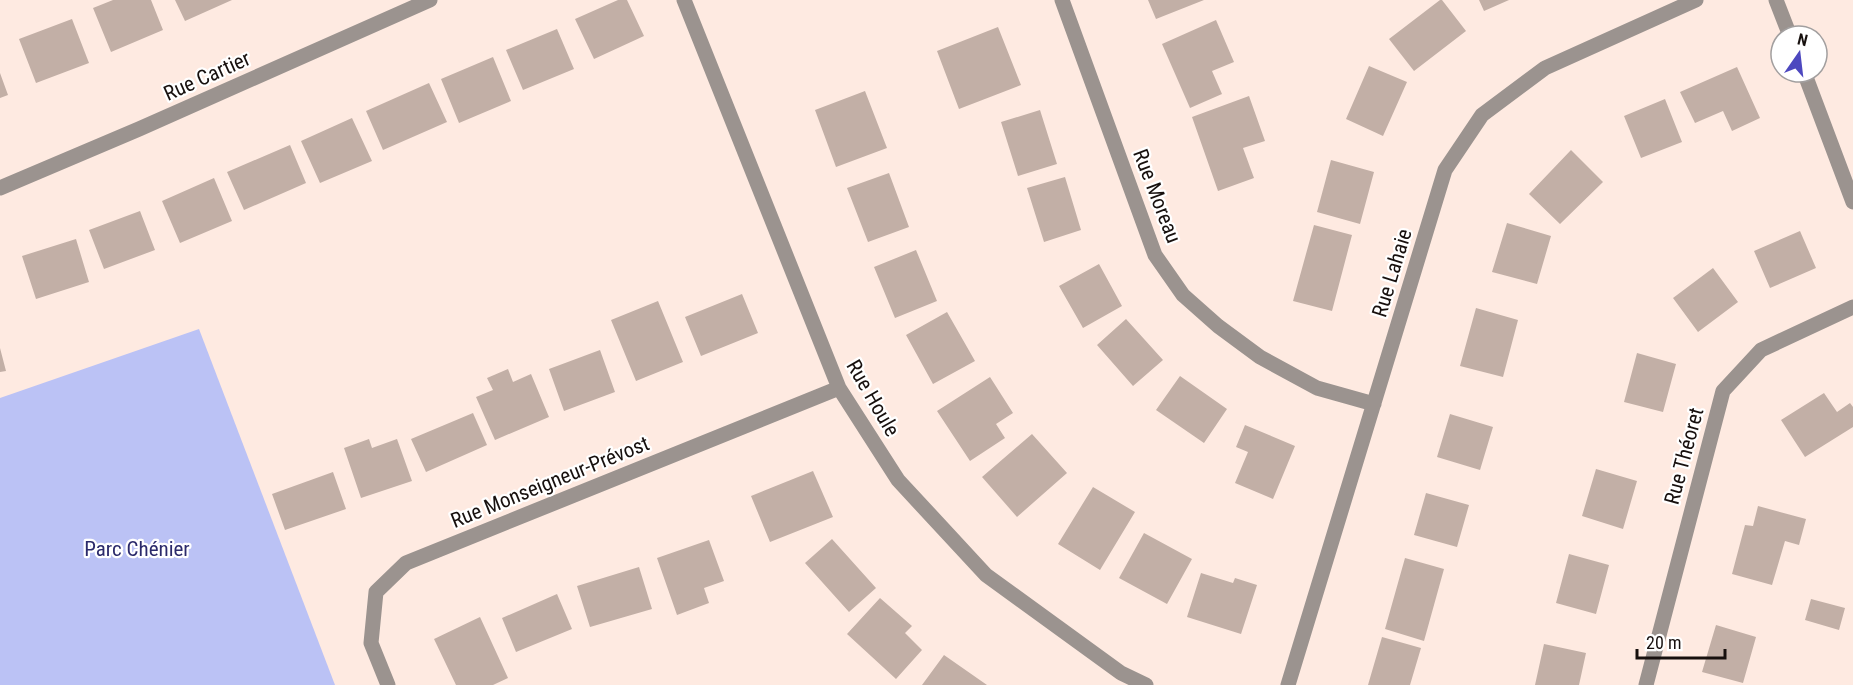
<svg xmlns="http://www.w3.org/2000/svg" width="1853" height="685" viewBox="0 0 1853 685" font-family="'Roboto Condensed',sans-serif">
<rect width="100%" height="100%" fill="#feeae1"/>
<path fill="#bbc2f5" d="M199,329l136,356h-335v-287z"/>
<path fill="#c2afa6" d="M113,0h38l12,30 -52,22 -18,-44z
M175,0h57l-47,21z
M618,0h9l17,36 -50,23 -19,-40z
M1148,0h56l-48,19z
M1440,0h2l24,31 -52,40 -25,-32z
M1479,0h30l-25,11z
M72,19l17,44 -53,20 -17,-44z
M1216,20l18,42 -22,9 10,23 -32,14 -28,-64z
M998,27l23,58 -62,24 -22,-58z
M557,29l17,40 -51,21 -17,-40z
M493,57l18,44 -52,22 -18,-44z
M1369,66l38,16 -24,54 -37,-17z
M1737,67l23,51 -28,13 -9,-20 -28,12 -15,-31z
M0,73l8,22 -8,3z
M429,83l18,39 -64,28 -17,-39z
M865,91l22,57 -51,19 -21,-57z
M1249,96l16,45 -22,7 11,30 -36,13 -26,-74z
M1665,99l17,43 -41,16 -17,-42z
M1040,110l17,54 -39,12 -17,-54z
M352,118l20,43 -52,22 -19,-42z
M290,145l16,38 -62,27 -17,-38z
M1571,150l32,32 -43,42 -31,-30z
M1331,160l43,12 -14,52 -43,-12z
M889,173l20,54 -41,15 -21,-54z
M1065,177l16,53 -37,12 -17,-54z
M214,178l18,43 -52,22 -18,-42z
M140,211l15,39 -51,19 -15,-39z
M1507,223l44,13 -14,48 -45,-12z
M1314,225l38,10 -20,76 -39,-10z
M1800,231l16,37 -46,20 -16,-37z
M76,239l13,43 -53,17 -14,-43z
M916,250l21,51 -42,17 -21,-51z
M1099,264l23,42 -39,22 -24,-42z
M1713,268l25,34 -40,30 -25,-34z
M742,294l16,39 -57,23 -16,-39z
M658,301l25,61 -47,19 -25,-61z
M1476,308l42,12 -15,57 -43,-11z
M947,312l28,49 -42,23 -27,-49z
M1126,319l37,41 -30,26 -36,-41z
M0,348l6,23 -6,1z
M600,350l15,42 -51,19 -15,-42z
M1637,353l39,11 -13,48 -39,-10z
M508,369l5,13 18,-8 18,43 -54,23 -19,-43 17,-7 -6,-12z
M1180,376l47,33 -23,34 -48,-33z
M990,377l23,36 -17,11 9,14 -35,23 -33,-50z
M1824,393l13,19 13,-9 3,4v20l-48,30 -24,-37z
M473,413l14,32 -61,27 -15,-33z
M1450,414l43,13 -13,43 -43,-13z
M1245,425l50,21 -22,53 -38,-16 13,-31 -12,-5z
M1032,434l35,39 -50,44 -35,-40z
M369,439l3,9 25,-9 15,42 -51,17 -17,-50z
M1596,469l41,12 -14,48 -41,-13z
M813,471l20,46 -63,25 -19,-46z
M333,472l13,37 -61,21 -13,-36z
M1093,487l42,25 -35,58 -42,-26z
M1426,493l43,12 -12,42 -43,-12z
M1758,506l48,13 -7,26 -14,-4 -13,44 -40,-11 13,-49 8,1z
M1144,533l48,26 -25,45 -48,-26z
M832,539l44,49 -27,24 -44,-49z
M709,540l15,41 -20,7 5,15 -32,12 -20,-57z
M1569,554l40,11 -13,49 -40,-11z
M1405,558l39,11 -20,72 -39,-12z
M639,567l13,42 -62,18 -13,-41z
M1201,573l32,10 2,-5 22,7 -16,49 -54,-17z
M557,594l15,35 -56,23 -14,-34z
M880,598l32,28 -7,7 17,17 -26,29 -49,-45z
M1811,599l34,9 -6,22 -34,-10z
M480,617l28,61 -15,7h-37l-22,-46z
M1716,625l40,12 -13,46 -41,-11z
M1382,637l39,11 -11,37h-42z
M1544,644l42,9 -7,32h-44z
M944,655l43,30h-65z"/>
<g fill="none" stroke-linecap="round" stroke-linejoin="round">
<path stroke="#9b938f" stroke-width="15" d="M684,0l155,388 59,92 88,95 135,98 25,12
M1062,0l93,255 28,40 35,31 42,31 57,31 57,16
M1776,0l14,36
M1804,72l49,130
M0,188l139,-59 291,-129
M388,685l-17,-42 5,-51 30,-29 433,-175
M1288,685l157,-515 37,-55 63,-47 151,-68
M1646,685l77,-294 38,-41 92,-43"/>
</g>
<g text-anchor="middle" stroke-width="4.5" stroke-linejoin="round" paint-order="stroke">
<g font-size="21" fill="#17100e" stroke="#fff">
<text transform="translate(207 76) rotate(-24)" y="7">Rue Cartier</text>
<text transform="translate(1157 196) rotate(69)" y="7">Rue Moreau</text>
<text transform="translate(1392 273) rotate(-73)" y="7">Rue Lahaie</text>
<text transform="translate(873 398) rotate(60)" y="7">Rue Houle</text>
<text transform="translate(1684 456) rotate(-75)" y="7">Rue Théoret</text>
<text transform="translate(550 482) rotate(-22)" y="7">Rue Monseigneur-Prévost</text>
</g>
<g font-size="21" fill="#2b2a6b" stroke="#fff">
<text x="137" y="556">Parc Chénier</text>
</g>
</g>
<g transform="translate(1799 54) rotate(14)"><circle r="28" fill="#ffffff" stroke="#a29f9f" stroke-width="1.5"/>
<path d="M0-4.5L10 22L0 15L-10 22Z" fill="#4d48bf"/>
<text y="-9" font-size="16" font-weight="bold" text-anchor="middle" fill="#17100e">N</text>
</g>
<path d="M1637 649v9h88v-9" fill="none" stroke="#17100e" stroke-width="3"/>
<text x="1646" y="649" font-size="18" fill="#17100e" stroke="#ffffff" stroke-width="4.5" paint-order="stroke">20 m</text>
</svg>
